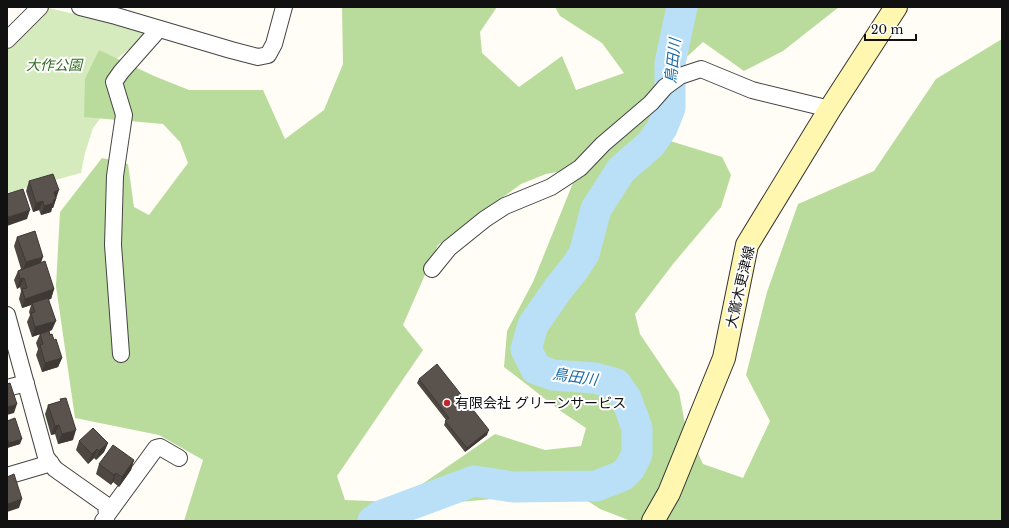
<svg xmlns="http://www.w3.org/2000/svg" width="1009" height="528" viewBox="0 0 1009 528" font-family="'Libre Baskerville','Noto Sans JP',serif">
<rect width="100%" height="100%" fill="#fffdf5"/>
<path fill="#d5ebbd" d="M44,7l100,23v8l-42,32v46l-9,12 -8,25 -4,20 -74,20v-147z"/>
<path fill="#b9dc9c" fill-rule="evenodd" d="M342,7h155l-17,25 2,21 37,34 43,-31 8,19 6,15 48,-17 -22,-30 -42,-27 -5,-9h284l-56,44 -39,20 -41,-29 -24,22 -12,76 55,17 9,18 -10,32 -48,57 -38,50 5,20 39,58 6,32 18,40 40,14 27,-57 -24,-46 21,-83 31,-88 76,-33 62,-92 66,-40v482h-371l-31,-12 -26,-17 -150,13 -29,16h-211l19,-61 -44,-25 -84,-17 -19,-132 4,-74 42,-54 26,6 6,43 15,8 39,-52 -8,-21 -17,-18 -79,-7 1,-38 14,-29 55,26 35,14h74l22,49 39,-29 19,-46zM579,168l-46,114 -26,49 -3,36 58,45 24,16 -5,18 -36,4 -50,-16 -99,68 -51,-2 -8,-24 86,-126 -20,-25 35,-80 83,-61 25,-10z"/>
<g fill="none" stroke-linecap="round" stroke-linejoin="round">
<path stroke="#b9e0f7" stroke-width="31" d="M373,521l7,-5 94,-35 39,6 83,-1 26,-10 8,-8 7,-14v-26l-11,-30 -10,-14 -21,-6 -42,-3 -17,-6 -10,-20 7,-24 25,-36 16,-20 10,-15 12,-45 25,-39 30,-26 11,-16 8,-20v-45l12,-56"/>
<defs>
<path id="minor" d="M80,7l36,9 115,34 27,7 10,-2 6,-11 10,-37
M7,40l33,-33
M432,269l17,-21 36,-29 20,-13 46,-19 29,-19 23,-24 48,-41 14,-16 15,-11 21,-7 51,21 78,19
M7,315l39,142 9,12 51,36 1,11 -4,5
M121,354l-8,-109 2,-69 9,-61 -10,-33 7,-10 38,-43
M7,388l19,-5
M7,476l44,-13
M107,515l49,-67 4,-1 19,11"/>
<path id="secondary" d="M653,521l16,-28 55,-135 23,-113 83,-136 66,-102"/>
</defs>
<use href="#minor" stroke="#444" stroke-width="18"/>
<use href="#secondary" stroke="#333" stroke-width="24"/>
<use href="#minor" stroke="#fff" stroke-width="16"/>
<use href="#secondary" stroke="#fff6b0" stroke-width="22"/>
</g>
<path fill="#4d4742" d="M29,181l27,17v1l-3,9h-1l-1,4 -10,3 -2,-5 -6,2 -7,-21z
M17,237l24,26 13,26 -3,10h-2l3,31 -3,1 13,27 -4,9 -16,5 -6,-17 2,-6 -2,-6 4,-9 -8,3 -5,-15 3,-7 -1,-3 2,-7 -9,3 -3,-9 2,-8 -1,-4 -3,2 -3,-9 4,-9 3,-2 -7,-23z
M419,379l68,56 -22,17 -21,-27 2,-5 -29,-37z
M60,399l13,41 -15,4 -3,-10 -4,1 -6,-21 3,-9 12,-3z
M7,421l13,23 -13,4z
M79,441l29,2 -4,9 -8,8 -2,-2 -6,6 -12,-14z
M134,460l-3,10 -12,17 -6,-5 -2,3 -15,-11 3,-10z"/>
<path fill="#3f3936" d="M59,190l-6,18h-1l-1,4 -10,3 3,-9 10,-14z
M43,201l-4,9 -6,2 3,-9z
M30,210l-3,9 -20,7 1,-9z
M43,257l-3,9 -18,6 4,-10z
M24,278l-4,9 -3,2 3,-10z
M54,289l-3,10 -18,6 -1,-2 -1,2 -9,3 3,-9z
M56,321l-4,9 -20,7 3,-10z
M62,358l-4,9 -16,5 3,-9z
M17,404l-3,9 -7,2v-8z
M59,425l-4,9 -4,1 4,-9z
M76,430l-3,10 -15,4 4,-10z
M489,430l-2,5 -22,17 2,-4z
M22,439l-2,5 -13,4 2,-5z
M108,443l-4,9 -8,8 3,-9z
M97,449l-3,9 -6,6 4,-10z
M134,460l-3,10 -12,17 3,-10z
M116,473l-3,9 -2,3 3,-10z
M22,499l-3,9 -12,4v-8z"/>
<path fill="#5a524d" stroke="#3f3936" d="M53,174l6,16 -5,2 2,7 -3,1 1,3 -10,3 -1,-5 -7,2 -7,-22z
M23,189l7,21 -22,7 -1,-2v-21z
M35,231l8,26 -17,5 -9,-25z
M45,261l9,28 -29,10 -3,-10 5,-1 -3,-10 -4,1 -2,-8z
M48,298l8,23 -21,6 -4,-14 4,-1 -3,-9z
M49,331l1,4 2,-1 2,6 2,-1 6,19 -17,5 -5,-18 3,-1 -3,-10z
M437,364l52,66 -22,18 -22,-27 4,-3 -30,-39z
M10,383l7,21 -10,3v-23z
M66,398l10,32 -14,4 -3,-9 -4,1 -7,-21 13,-4 -1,-2z
M15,418l7,21 -13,4 -2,-5v-17z
M93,428l15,15 -9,8 -2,-2 -5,5 -13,-13z
M113,445l21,15 -12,17 -6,-4 -2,2 -15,-11z
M14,474l8,25 -15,5v-27z"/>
<circle fill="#c4262e" stroke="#fff" stroke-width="1.5" cx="447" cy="403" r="4"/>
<g text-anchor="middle" stroke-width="4" stroke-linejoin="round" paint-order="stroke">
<g font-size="14" font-style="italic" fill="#2f6b1f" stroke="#fff">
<text x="54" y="70">大作公園</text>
</g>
<g font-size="14" fill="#111" stroke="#fff">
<text transform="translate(740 287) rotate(-77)" y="5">大鷲木更津線</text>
</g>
<g font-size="14" fill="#111" stroke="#fff" text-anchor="start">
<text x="455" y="408">有限会社 グリーンサービス</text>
</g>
<g font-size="15" font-style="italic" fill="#1768a6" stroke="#fff">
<text transform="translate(673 61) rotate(-84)" y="5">鳥田川</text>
<text transform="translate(575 377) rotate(8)" y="5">鳥田川</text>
</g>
</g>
<rect width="1009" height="528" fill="none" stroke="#111111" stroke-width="16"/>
<path d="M865 34v6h51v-6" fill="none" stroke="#111111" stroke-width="2"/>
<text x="871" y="34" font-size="12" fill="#111111" stroke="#ffffff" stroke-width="3" paint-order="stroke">20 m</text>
</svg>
